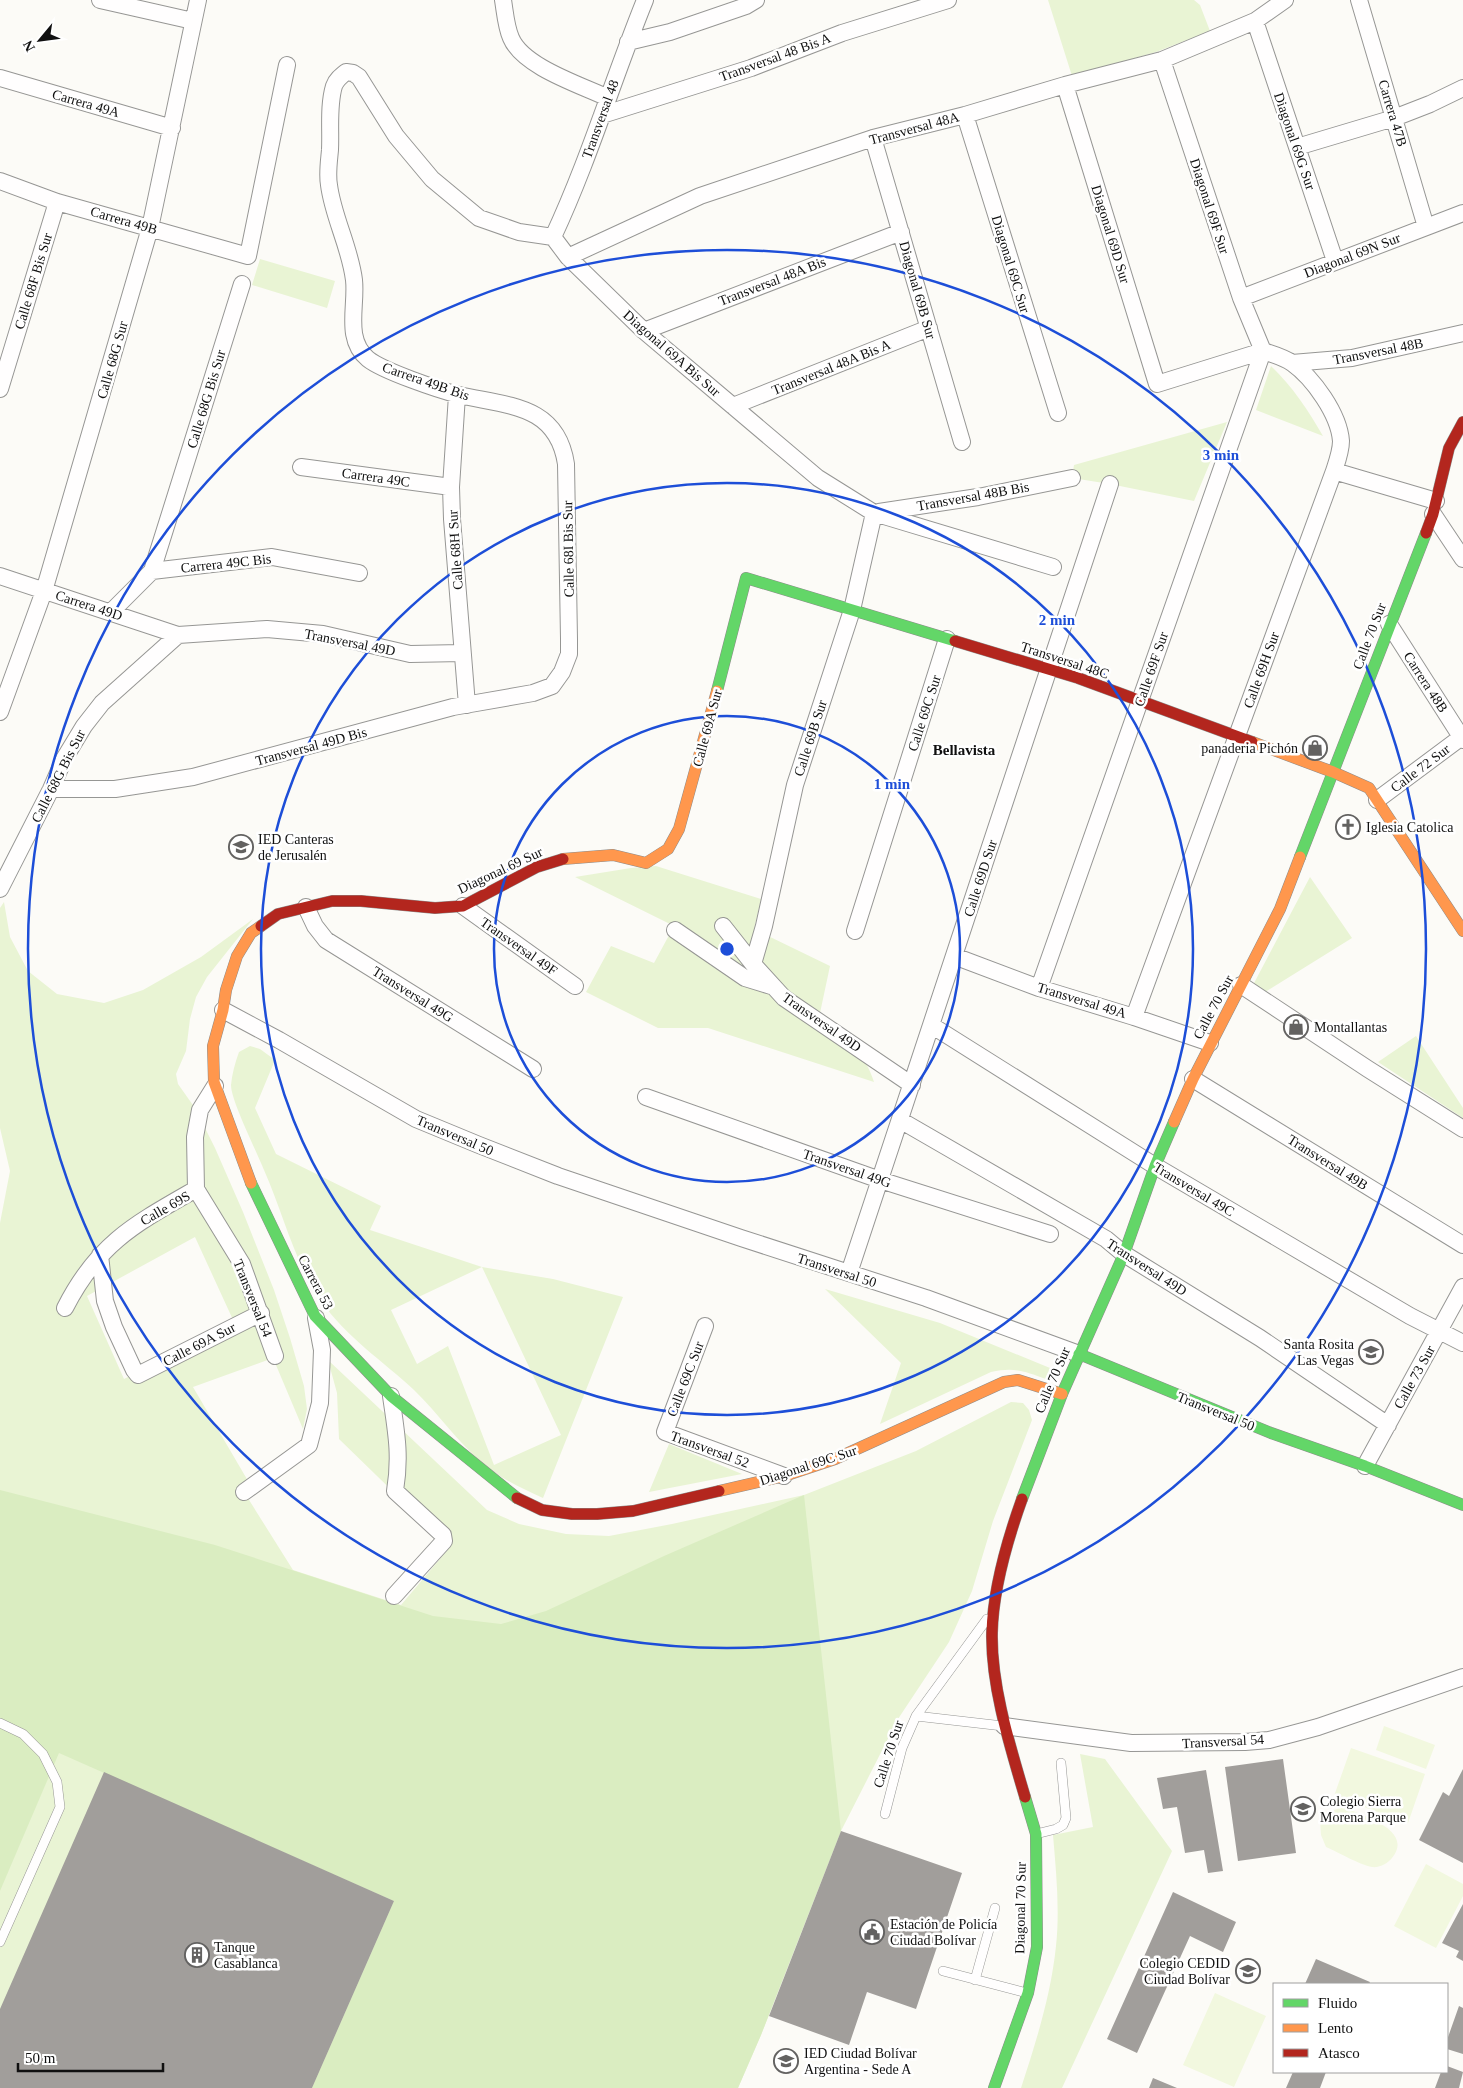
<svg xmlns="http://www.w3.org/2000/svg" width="1463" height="2088" viewBox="0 0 1463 2088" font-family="Georgia,serif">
<rect width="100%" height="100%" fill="#fcfbf7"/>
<path fill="#e9f4d4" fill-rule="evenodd" d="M1048,0h146l6,5 10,26 -54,21 -84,24z
M260,259l75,22 -8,27 -75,-23z
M1271,366c22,21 37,44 52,70l-67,-26z
M1227,422l-33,79 -84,-17 -38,-6 2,-13z
M656,866l105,33 -7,30 76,37 -10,47c22,21 45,39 54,69l-166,-54h-50l-72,-36 25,-46 43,17 20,-37 -99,-49 56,-9z
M1310,877l42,61 -87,54 -12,-7z
M4,902l6,35 18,34 29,23 47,9 39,-13 58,-33 52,-38 -46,58 -11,20 -6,22 -4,32 -10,23 2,10 17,24 20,40 28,64 31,78 16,48 14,48 3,23 -4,20 -30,-71 -80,29 58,99 -7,6 49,78 108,35 49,-58 -111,-108 -2,-46 -9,-33 159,150 32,14 47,10 43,2 63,-12 132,-29 112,-44 95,-49 12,1 6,7 3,10 -39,101 -21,70 -23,51 -51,77 -57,112 -80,204 -23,53h-738v-865l10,-52 -10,-43v-220zM195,1237l39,85 -110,57 -37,-83z
M1416,1036l47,72v10l-85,-56z
M250,1046l10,3 15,11 -20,48 21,46 105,52 -11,24 112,37 71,12 70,18 -80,201c-20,-9 -42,-19 -59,-34 -26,-21 -46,-51 -70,-74 -31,-29 -68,-53 -93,-89 -27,-40 -38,-88 -57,-131 -7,-18 -33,-69 -33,-85 1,-11 4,-22 8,-33zM482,1267l79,168 -67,30 -46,-119 -31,18 -26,-54z
M825,1289l115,34 110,45 -4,11c-22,-8 -32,-12 -55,-7l-111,52 21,-61z
M669,1444l73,30 -93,18z
M1080,1754l25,5 67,92 -110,237h-41c15,-46 30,-93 35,-142 4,-37 0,-75 -3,-111l40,-8z"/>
<path fill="#daedc1" d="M0,1490l215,55 218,71 68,8 45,-13 118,-55 140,-61 37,336 -80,204 -23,53h-426l82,-187 -335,-148 -59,138z"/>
<path fill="#f2f8df" d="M1384,1726l51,19 -9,24 -50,-19z
M1351,1748l74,26 -17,49 -74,-27z
M1343,1807c18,8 72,23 49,51 -4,5 -12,10 -20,9 -12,-2 -34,-15 -46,-20l-5,-12 -1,-14 11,-10z
M1426,1864l37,20v12l-27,52 -42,-22z
M1215,1993l51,23 -32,71 -51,-22z"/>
<path fill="#a19e9b" d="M1283,1759l13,94 -58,8 -13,-94z
M1463,1769v94l-44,-23 24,-48 6,4z
M1206,1770l17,101 -15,2 -4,-23 -19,3 -8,-46 -14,2 -6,-31z
M104,1772l290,129 -82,187h-312v-79z
M841,1831l121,42 -46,136 -49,-17 -18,53 -80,-29z
M1173,1892l63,30 -13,30 -33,-16 -53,117 -30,-14z
M1463,1904v57l-7,-4 3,-6 -17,-8z
M1316,1959l54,23 -1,2h-64z
M1459,2006l4,2v46l-16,-5v-9z
M1447,2066l16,6 -4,16h-24l6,-16h6z
M1293,2072h33l-6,16h-34z
M1153,2078l24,10h-28z"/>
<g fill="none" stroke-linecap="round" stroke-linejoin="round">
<defs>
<path id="lane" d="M916,1716l87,10
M0,1723l23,11 20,20 14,28 3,25 -60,135
M885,1814l17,-66 14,-32 71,-97
M1036,1834l20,-5 7,-4 3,-7 -5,-55
M943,1971l84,22
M975,1980l20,-72"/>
<path id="street" d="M100,0l93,21
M503,0c2,12 3,27 8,38 12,29 70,47 97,60
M1359,0l67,227
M1255,21l80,240
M628,42l42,-10 76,-26 10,-6
M1162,60l79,238 22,53
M0,78l172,50
M1065,85l92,299 106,-33
M602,115l149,-47 91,-35 106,-33
M965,115l93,298
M873,138l89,304
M1297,147l97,-29 36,-14 33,-16
M0,181l57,21 191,54 39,-191
M553,237c36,-77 60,-158 92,-237
M568,257l132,-61 173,-58 92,-23 100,-30 97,-25 93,-39 30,-21
M1241,298l222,-85
M644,331l257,-99
M1292,363l60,-5 111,-25
M0,389l57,-187
M457,395l-6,92 1,32 15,186
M733,406l196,-78
M301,467l150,20
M1334,471l102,30
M879,512l99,-15 94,-19
M1433,514l30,45
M152,571l120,-14 87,16
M0,576l178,59 89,-6 56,5 87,20 52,-1
M111,612l41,-41 90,-287
M1389,624l74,116
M0,712l44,-121 106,-363 48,-228
M51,789h64l78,-12 260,-70 80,-14 19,-7 10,-14 7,-18v-15l-3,-175c-9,-60 -59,-58 -107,-69 -20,-5 -76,-24 -91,-36 -24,-20 -11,-53 -14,-79 -4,-33 -21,-63 -25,-95 -2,-11 0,-24 1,-35 1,-20 -2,-44 4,-64 2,-6 7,-10 12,-14l7,1 6,4 37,59 36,43 47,39 40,14 34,5 15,20 76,74 174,147 56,35 179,54
M1377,800l86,-64
M0,889l51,-100 13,-30 20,-33 18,-23 76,-68
M463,906l112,80
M306,907l9,19 11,14 207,129
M723,926l30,38 31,34 128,87
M675,930l70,48 26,8
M855,931l92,-292
M954,956l85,32 95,29 76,26
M753,964l11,-38 31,-141 57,-175 22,-97
M1241,985l127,84 95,60
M1039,988l224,-637
M223,1010l56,30 137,79 63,26 79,31 183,62 185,60 153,56
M1134,1017l200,-546c3,-9 7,-20 7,-30 -2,-27 -28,-63 -49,-78 -9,-6 -20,-9 -29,-12
M931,1025l224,141 255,150 53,27
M1193,1079l270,166
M646,1097l234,83 170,54
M900,1120l206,119 18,15 136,84 128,87
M196,1189l46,75 33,92
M100,1255l5,46 9,26 20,43 4,5 123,-62
M849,1273l261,-789
M65,1308c33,-65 70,-84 131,-119l-1,-52 5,-27 15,-24
M705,1326l-40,106 119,44
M391,1396c5,35 10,59 4,95l48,44 1,6 -50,55
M1365,1466l98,-179
M244,1492l65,-47 11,-42 2,-53 -6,-32
M1004,1726l127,17 114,-1 24,-2 49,-13 145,-50"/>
<path id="fast" d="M717,691l29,-113 209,63
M1300,857l126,-324
M251,1183l64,133 76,80 126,102
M1079,1354l192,79 94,33 98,39
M1022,1499l40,-105 62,-140 31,-88 19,-44
M994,2088l34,-95 9,-46 -1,-113 -11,-37"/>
<path id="slow" d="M1252,742l81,30 36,16 94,143
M563,859l50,-4 33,8 22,-14 11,-20 38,-138
M1174,1122l19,-43 87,-170 20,-52
M251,1183l-37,-101 -1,-36 10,-36 3,-20 11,-34 14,-23 10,-7
M719,1491l65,-15 51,-17 169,-77 14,-2 44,14"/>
<path id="jam" d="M1426,533l7,-19 16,-66 14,-26
M955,641l123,37 174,64
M261,926l17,-12 54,-13h29l74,7 28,-2 74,-39 26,-8
M517,1498l25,12 30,4h25l36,-3 86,-20
M1022,1499c-15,42 -29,89 -30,134 -1,53 18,113 33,164"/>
</defs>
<use href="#lane" stroke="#969694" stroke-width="10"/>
<use href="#street" stroke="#969694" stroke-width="18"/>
<use href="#fast" stroke="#8d8c8b" stroke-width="12"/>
<use href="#slow" stroke="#8d8c8b" stroke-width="12"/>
<use href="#jam" stroke="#8d8c8b" stroke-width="12"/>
<use href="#lane" stroke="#fffefe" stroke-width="9"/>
<use href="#street" stroke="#fffefe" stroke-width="16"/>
<use href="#fast" stroke="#63d668" stroke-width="11"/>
<use href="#slow" stroke="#ff974d" stroke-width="11"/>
<use href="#jam" stroke="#b3261e" stroke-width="11"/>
</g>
<g fill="none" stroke="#1d4ed8" stroke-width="2.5">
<circle cx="727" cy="949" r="233"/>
<circle cx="727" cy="949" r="466"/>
<circle cx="727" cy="949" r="699"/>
</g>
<defs>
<symbol id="shop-ring" viewBox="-11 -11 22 22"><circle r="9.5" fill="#fff" stroke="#636261" stroke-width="1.5"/><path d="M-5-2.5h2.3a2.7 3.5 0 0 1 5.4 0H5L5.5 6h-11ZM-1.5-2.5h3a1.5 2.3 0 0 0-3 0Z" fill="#636261"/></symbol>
<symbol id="church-ring" viewBox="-11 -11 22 22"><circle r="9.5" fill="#fff" stroke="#636261" stroke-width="1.5"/><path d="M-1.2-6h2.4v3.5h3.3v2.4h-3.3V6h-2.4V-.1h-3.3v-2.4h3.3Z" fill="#636261"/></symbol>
<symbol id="school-ring" viewBox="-11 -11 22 22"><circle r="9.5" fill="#fff" stroke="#636261" stroke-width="1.5"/><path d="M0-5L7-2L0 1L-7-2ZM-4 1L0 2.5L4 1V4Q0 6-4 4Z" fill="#636261"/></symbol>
<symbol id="civic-ring" viewBox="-11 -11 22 22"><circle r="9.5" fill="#fff" stroke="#636261" stroke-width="1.5"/><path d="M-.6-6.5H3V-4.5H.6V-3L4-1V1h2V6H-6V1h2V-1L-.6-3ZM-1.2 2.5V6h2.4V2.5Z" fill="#636261"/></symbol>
<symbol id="building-ring" viewBox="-11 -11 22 22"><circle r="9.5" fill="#fff" stroke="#636261" stroke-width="1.5"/><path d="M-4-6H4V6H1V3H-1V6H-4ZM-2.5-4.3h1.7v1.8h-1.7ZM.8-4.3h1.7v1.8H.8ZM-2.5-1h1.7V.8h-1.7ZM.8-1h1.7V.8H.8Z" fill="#636261"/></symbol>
</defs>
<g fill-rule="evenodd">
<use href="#shop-ring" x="1301" y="734" width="28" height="28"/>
<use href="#church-ring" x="1334" y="813" width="28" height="28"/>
<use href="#school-ring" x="227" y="833" width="28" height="28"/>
<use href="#shop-ring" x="1282" y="1013" width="28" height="28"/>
<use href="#school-ring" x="1357" y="1338" width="28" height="28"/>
<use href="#school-ring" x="1289" y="1795" width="28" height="28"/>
<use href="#civic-ring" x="858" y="1918" width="28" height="28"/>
<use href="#building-ring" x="183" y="1941" width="28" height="28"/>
<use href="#school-ring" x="1234" y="1957" width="28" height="28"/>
<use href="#school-ring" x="772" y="2047" width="28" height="28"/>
</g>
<g text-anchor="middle" stroke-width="5" stroke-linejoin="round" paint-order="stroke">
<g font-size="14" fill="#101010" stroke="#fff">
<text transform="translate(775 57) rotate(-20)" y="5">Transversal 48 Bis A</text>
<text transform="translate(86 103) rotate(16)" y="5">Carrera 49A</text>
<text transform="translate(1393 113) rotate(73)" y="5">Carrera 47B</text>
<text transform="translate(600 119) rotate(-70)" y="5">Transversal 48</text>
<text transform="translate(914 128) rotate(-15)" y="5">Transversal 48A</text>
<text transform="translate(1295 141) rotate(71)" y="5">Diagonal 69G Sur</text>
<text transform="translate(1210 206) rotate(72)" y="5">Diagonal 69F Sur</text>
<text transform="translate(124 220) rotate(16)" y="5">Carrera 49B</text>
<text transform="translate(1111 234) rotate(73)" y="5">Diagonal 69D Sur</text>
<text transform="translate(1352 255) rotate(-21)" y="5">Diagonal 69N Sur</text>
<text transform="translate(1011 264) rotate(73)" y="5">Diagonal 69C Sur</text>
<text transform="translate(33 281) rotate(-73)" y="5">Calle 68F Bis Sur</text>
<text transform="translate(772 281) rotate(-21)" y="5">Transversal 48A Bis</text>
<text transform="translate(918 290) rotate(74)" y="5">Diagonal 69B Sur</text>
<text transform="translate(1378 351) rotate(-11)" y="5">Transversal 48B</text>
<text transform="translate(672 353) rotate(41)" y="5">Diagonal 69A Bis Sur</text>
<text transform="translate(112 360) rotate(-74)" y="5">Calle 68G Sur</text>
<text transform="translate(831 367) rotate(-22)" y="5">Transversal 48A Bis A</text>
<text transform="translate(426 381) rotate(19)" y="5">Carrera 49B Bis</text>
<text transform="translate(206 399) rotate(-73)" y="5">Calle 68G Bis Sur</text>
<text transform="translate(376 477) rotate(8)" y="5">Carrera 49C</text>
<text transform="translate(973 496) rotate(-10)" y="5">Transversal 48B Bis</text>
<text transform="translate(568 549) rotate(-91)" y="5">Calle 68I Bis Sur</text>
<text transform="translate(455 550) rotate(-94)" y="5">Calle 68H Sur</text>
<text transform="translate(226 563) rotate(-6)" y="5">Carrera 49C Bis</text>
<text transform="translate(89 605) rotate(18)" y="5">Carrera 49D</text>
<text transform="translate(1369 636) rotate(-69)" y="5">Calle 70 Sur</text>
<text transform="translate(350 642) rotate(11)" y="5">Transversal 49D</text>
<text transform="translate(1065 660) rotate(18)" y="5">Transversal 48C</text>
<text transform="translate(1151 669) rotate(-71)" y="5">Calle 69F Sur</text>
<text transform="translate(1261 670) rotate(-70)" y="5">Calle 69H Sur</text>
<text transform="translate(1426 682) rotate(57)" y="5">Carrera 48B</text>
<text transform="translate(924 713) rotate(-72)" y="5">Calle 69C Sur</text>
<text transform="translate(707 728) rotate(-75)" y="5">Calle 69A Sur</text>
<text transform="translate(810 738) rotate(-72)" y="5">Calle 69B Sur</text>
<text transform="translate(311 746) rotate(-15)" y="5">Transversal 49D Bis</text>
<text transform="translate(1420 768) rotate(-37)" y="5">Calle 72 Sur</text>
<text transform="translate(58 776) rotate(-63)" y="5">Calle 68G Bis Sur</text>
<text transform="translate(500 870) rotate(-25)" y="5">Diagonal 69 Sur</text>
<text transform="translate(980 878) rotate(-72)" y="5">Calle 69D Sur</text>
<text transform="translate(519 946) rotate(35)" y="5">Transversal 49F</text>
<text transform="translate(413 994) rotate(32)" y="5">Transversal 49G</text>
<text transform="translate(1082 1000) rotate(17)" y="5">Transversal 49A</text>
<text transform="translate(1213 1007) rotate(-62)" y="5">Calle 70 Sur</text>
<text transform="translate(822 1022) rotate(35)" y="5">Transversal 49D</text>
<text transform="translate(455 1135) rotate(23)" y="5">Transversal 50</text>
<text transform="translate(1328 1162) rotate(32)" y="5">Transversal 49B</text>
<text transform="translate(847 1168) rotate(19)" y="5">Transversal 49G</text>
<text transform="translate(1194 1189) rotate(31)" y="5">Transversal 49C</text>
<text transform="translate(165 1208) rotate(-30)" y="5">Calle 69S</text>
<text transform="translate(1147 1267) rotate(33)" y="5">Transversal 49D</text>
<text transform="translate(837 1270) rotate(18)" y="5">Transversal 50</text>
<text transform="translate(316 1282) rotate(62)" y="5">Carrera 53</text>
<text transform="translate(253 1298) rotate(68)" y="5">Transversal 54</text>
<text transform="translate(199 1344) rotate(-27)" y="5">Calle 69A Sur</text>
<text transform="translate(1414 1377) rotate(-61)" y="5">Calle 73 Sur</text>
<text transform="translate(685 1379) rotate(-69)" y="5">Calle 69C Sur</text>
<text transform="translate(1052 1380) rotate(-67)" y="5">Calle 70 Sur</text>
<text transform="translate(1216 1411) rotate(22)" y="5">Transversal 50</text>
<text transform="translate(710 1449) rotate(20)" y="5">Transversal 52</text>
<text transform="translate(808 1465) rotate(-18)" y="5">Diagonal 69C Sur</text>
<text transform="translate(1223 1741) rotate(-3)" y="5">Transversal 54</text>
<text transform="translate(888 1754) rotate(-72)" y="5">Calle 70 Sur</text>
<text transform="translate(1020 1908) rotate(-89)" y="5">Diagonal 70 Sur</text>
</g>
<g font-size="14" fill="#101010" stroke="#fff" text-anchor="start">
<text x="1298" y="753" text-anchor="end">panaderia Pichón</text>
<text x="1366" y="832">Iglesia Catolica</text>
<text x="258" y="844">IED Canteras<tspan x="258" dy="16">de Jerusalén</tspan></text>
<text x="1314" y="1032">Montallantas</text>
<text x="1354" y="1349" text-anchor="end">Santa Rosita<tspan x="1354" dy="16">Las Vegas</tspan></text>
<text x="1320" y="1806">Colegio Sierra<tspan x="1320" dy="16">Morena Parque</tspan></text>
<text x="890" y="1929">Estación de Policía<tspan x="890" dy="16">Ciudad Bolívar</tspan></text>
<text x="214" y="1952">Tanque<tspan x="214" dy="16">Casablanca</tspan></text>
<text x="1230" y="1968" text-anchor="end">Colegio CEDID<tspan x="1230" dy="16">Ciudad Bolívar</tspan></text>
<text x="804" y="2058">IED Ciudad Bolívar<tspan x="804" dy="16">Argentina - Sede A</tspan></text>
</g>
<g font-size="15" font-weight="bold" fill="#101010" stroke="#fff">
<text x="964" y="755">Bellavista</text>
</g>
</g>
<circle cx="727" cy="949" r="8" fill="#1d4ed8" stroke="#fff" stroke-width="2.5"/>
<g font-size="15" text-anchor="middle" font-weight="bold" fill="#1d4ed8" stroke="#fff" stroke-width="5" stroke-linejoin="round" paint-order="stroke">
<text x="1221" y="460">3 min</text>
<text x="1057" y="625">2 min</text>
<text x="892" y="789">1 min</text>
</g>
<rect x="1273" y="1983" width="175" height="90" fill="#ffffff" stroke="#9f9f9f"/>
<rect x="1283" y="1999" width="25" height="8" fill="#63d668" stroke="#9f9f9f"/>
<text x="1318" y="2008" font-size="15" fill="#101010">Fluido</text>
<rect x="1283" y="2024" width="25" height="8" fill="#ff974d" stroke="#9f9f9f"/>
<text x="1318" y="2033" font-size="15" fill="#101010">Lento</text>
<rect x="1283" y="2049" width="25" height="8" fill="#b3261e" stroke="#9f9f9f"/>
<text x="1318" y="2058" font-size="15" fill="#101010">Atasco</text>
<g transform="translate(40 40) rotate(241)" stroke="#ffffff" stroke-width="4" paint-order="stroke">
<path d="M0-4L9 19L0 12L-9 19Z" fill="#101010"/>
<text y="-8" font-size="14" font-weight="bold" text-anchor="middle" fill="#101010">N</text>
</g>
<path d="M18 2063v8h145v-8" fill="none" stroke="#101010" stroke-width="2.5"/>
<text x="25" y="2063" font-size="15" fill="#101010" stroke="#ffffff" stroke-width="4" paint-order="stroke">50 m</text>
</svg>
